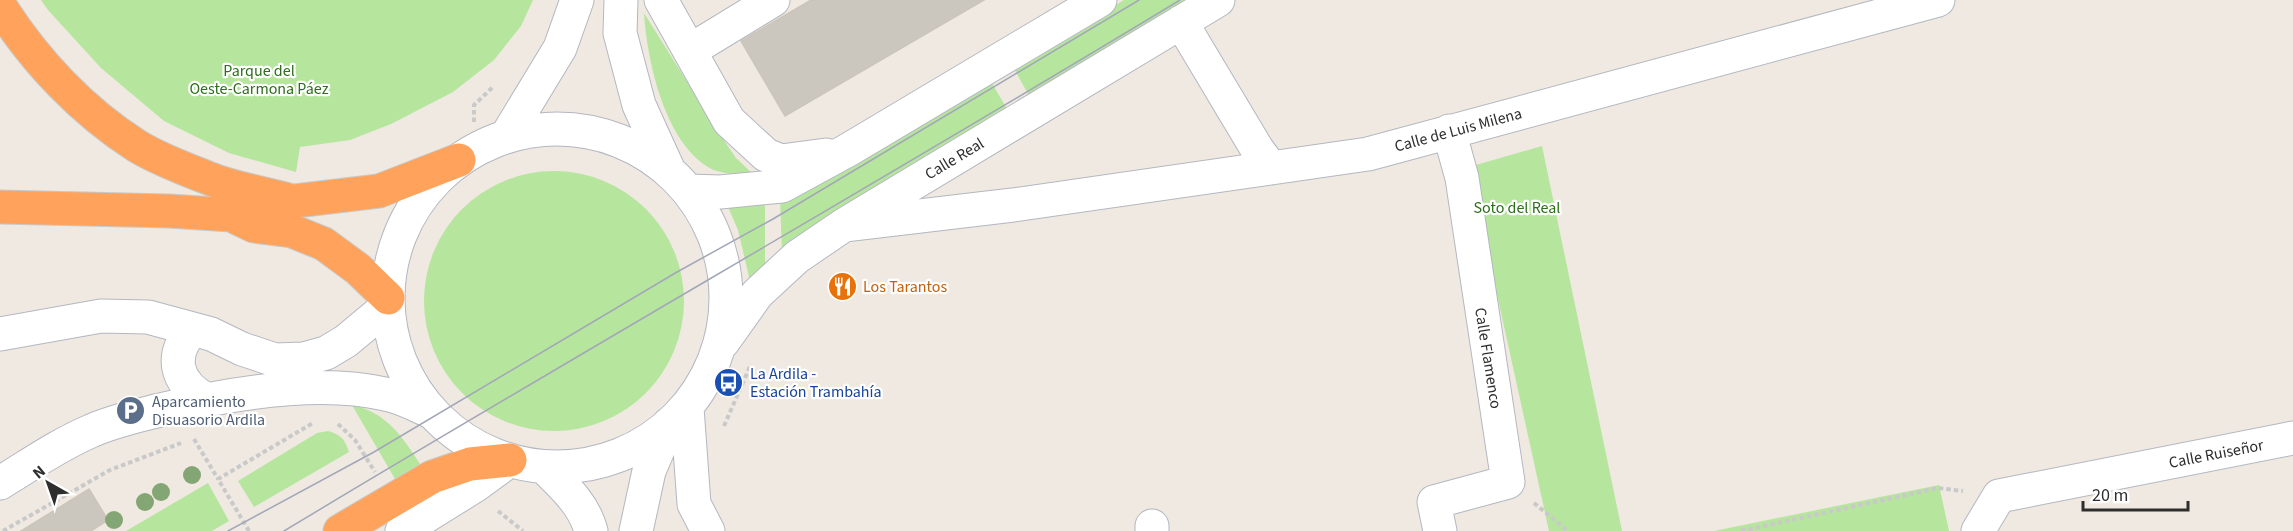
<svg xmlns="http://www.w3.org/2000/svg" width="2293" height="531" viewBox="0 0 2293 531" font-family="'Source Sans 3',sans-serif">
<rect width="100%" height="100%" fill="#efe9e1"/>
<path fill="#b6e59e" d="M41,0h492l-12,26 -27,34 -41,32 -62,32 -41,16 -50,7 -4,25 -67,-19 -65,-32 -63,-53 -53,-58z
M1124,0h77l-169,101 -19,-34z
M644,13l79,126 13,19 17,16c-14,0 -32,1 -45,-7 -44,-27 -61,-107 -64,-154z
M990,80l20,34 -228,139 -2,-56z
M1542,146l80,385h-73l-80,-364z
M424 301a130 130 0 1 1 260 0a130 130 0 1 1-260 0Z
M765,199v67l-15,15 -12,-51 -12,-28z
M352,405c34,7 51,32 68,59l-25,15z
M328,431c13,4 17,8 21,21l-95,55 -16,-26 79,-48z
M208,483l21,38 -17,10h-86z
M1939,485l10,46h-235z"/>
<path fill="#cbc7bf" stroke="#cbc5ba" stroke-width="1.5" d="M811,0h173l-199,116 -44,-75z
M89,489l19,31 -17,11h-70z"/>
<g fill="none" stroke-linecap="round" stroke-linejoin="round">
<defs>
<path id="minor" d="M621,0l-1,33 19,72 30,66
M661,0l68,121 37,34 15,6 45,-6
M1181,22l76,127 14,19
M691,50l82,-50
M388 298a169 169 0 1 1 338 0a169 169 0 1 1-338 0Z
M506,137l54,-89 17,-48
M689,191l31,1 62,-6 66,-36 252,-150
M844,225l169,-20 355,-51 570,-154
M193,329c-24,26 -18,53 12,70
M0,334l101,-18 47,1 63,17 31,15 33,11 29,-1 22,-6 20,-12 42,-35
M723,342l34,-48 40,-37 47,-32 374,-225
M687,408l7,96 14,27
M544,467c19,19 40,37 47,64
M0,483c30,-18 58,-38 91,-52 22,-10 46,-15 69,-21 68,-16 157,-32 225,-16 17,3 31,11 46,18
M1152,526v5
M402,531l74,-46 34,-25
M636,531l13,-60 20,-47
M1440,531l-6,-29 74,-20 -46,-304 -13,-47
M1978,531l21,-35 294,-58"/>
<path id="highway" d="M0,6c34,54 82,105 137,140 21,13 48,23 71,32 27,11 57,15 84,23
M270,204l109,-13 80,-31
M0,207l169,4 62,4 23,11 38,5 32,13 34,25 30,29
M340,531l92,-54 38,-13 40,-4"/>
</defs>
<use href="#minor" stroke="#b4b7c1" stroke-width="35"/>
<use href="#highway" stroke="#c9c9c9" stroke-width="35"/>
<path stroke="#c9c9c9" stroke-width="4" stroke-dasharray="4.5 3" stroke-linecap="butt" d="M474,122v-17l20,-19
M338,424l17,16 20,32
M724,426l27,-62
M194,439l24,40
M1534,503l34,28
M498,511l25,20
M3,531l107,-61 71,-27
M249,531l-31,-52 95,-56
M1741,531l197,-43 25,3"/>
<use href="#minor" stroke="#fff" stroke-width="33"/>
<use href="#highway" stroke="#ffa35c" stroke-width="33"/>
<path stroke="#a3a6b8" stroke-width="1.5" d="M228,531l146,-79 303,-180 96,-53 366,-219
M284,531c297,-179 599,-351 896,-531"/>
</g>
<g fill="#84a574">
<circle cx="192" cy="475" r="9"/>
<circle cx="161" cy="492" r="9"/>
<circle cx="145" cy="502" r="9"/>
<circle cx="114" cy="520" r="9"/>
</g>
<defs>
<symbol id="restaurant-disc" viewBox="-11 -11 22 22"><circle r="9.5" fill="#e8710a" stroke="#fff"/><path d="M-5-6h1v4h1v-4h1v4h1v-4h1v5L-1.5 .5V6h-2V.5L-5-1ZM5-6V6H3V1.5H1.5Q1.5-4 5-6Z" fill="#fff"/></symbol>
<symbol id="bus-disc" viewBox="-11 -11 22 22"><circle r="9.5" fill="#1a4fb4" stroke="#fff"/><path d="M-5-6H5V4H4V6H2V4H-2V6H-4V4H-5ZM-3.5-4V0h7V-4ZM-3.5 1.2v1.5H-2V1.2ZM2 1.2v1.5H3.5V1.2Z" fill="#fff"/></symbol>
<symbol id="parking-disc" viewBox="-11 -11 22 22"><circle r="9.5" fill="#5c6f8a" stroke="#fff"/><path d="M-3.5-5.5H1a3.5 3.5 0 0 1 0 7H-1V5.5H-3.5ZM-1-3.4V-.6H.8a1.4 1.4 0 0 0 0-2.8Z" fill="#fff"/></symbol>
</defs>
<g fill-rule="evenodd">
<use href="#restaurant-disc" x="826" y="270" width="33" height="33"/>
<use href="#bus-disc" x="712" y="366" width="33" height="33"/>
<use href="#parking-disc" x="114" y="394" width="33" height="33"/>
</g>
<g text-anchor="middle" stroke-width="4.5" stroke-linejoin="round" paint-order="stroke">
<g font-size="16" fill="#2c6e1b" stroke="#fff">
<text x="259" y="76">Parque del<tspan x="259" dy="18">Oeste-Carmona Páez</tspan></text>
<text x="1517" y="213">Soto del Real</text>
</g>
<g font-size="16" fill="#2e2e2e" stroke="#fff">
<text transform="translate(1458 129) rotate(-15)" y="6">Calle de Luis Milena</text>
<text transform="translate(954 158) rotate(-31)" y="6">Calle Real</text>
<text transform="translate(1489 358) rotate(81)" y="6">Calle Flamenco</text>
<text transform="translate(2216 453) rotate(-11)" y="6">Calle Ruiseñor</text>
</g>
<g font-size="16" fill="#c56008" stroke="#fff" text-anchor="start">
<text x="863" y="292">Los Tarantos</text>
</g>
<g font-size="16" fill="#164399" stroke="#fff" text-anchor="start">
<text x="750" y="379">La Ardila -<tspan x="750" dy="18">Estación Trambahía</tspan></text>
</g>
<g font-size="16" fill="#4e5e75" stroke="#fff" text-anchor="start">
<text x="152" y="407">Aparcamiento<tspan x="152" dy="18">Disuasorio Ardila</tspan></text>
</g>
</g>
<g transform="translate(48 483) rotate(320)" stroke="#ffffff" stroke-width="4.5" paint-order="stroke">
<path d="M0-4.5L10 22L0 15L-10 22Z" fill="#2e2e2e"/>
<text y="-9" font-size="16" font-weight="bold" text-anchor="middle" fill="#2e2e2e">N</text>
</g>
<path d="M2083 501v9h105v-9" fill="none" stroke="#2e2e2e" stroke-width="3"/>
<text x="2092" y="501" font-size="18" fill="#2e2e2e" stroke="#ffffff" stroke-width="4.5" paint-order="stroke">20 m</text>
</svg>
